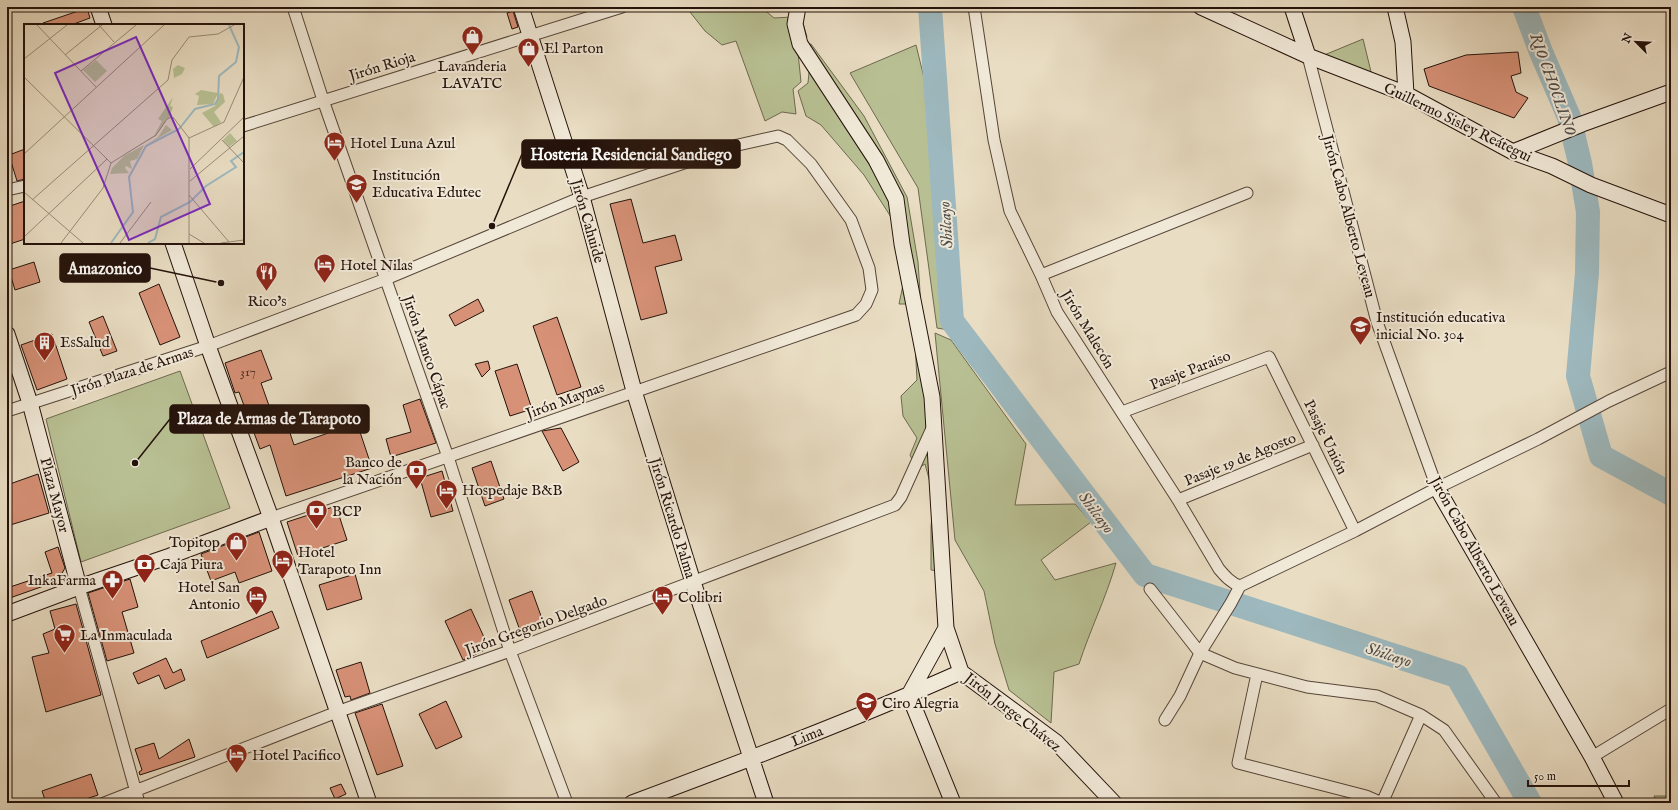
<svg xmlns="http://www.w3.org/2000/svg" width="1678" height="810" viewBox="0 0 1678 810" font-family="'IM FELL English',serif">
<rect width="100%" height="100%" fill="#e9ddc3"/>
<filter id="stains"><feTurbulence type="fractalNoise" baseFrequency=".005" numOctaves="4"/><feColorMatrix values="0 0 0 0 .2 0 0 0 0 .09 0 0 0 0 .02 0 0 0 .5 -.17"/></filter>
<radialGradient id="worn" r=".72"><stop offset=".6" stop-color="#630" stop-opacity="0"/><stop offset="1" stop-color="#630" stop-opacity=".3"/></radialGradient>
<path fill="#b8c093" stroke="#6e694f" d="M686,7h75l13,11 18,-1 11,6 4,14 -10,6 4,39 -8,7 3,25 -14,-2 -17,9 -29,-80 -14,4 -17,-14z
M1363,39l11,45 -57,-26z
M811,44l53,72 43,81 11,65 21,309 -8,-1v-43l1,-10 -1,-31 -6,-22 -8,5 -7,-14 7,-17 -14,-22 -2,-20 16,-16 -4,-76h-14l4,-19 -12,-68 -27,-42 -43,-50 -15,-9 -8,-25 10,-8 2,-21 -6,-17z
M916,45l11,45 12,161 10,79 -12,-2 -19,-140 -68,-115z
M935,333l16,7 75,104 -11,61 60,-1 16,18 -50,38 14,20 61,-17c-10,35 -26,67 -37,101l-25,8 -3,51 -42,-33 -14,-46 -11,-53 -29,-51z
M180,371l50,137 -149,54 -35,-143z
M1654,796h17v7h-14z"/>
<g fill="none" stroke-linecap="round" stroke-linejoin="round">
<path stroke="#9db9bf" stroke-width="24" d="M930,7l22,314 193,254 312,101 73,127
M1524,7l17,45 28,65 11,46 8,49 -1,61 -9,103 23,80 70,38"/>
</g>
<path fill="#d79177" stroke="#24120b" d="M87,8l3,10 -19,7h-27l-1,-2z
M513,11l5,16 -6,2 -5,-16z
M1518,52l3,21 -10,3 5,16 12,6 -14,20 -85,-32 -5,-17 42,-14z
M25,149v30l-8,2 -8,-26z
M631,199l12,44 32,-8 7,25 -27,7 12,46 -26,7 -31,-116z
M25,201v38l-18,6v-38z
M34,262l6,20 -25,8 -6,-20z
M159,284l21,53 -20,8 -21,-52z
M478,299l6,12 -29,15 -6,-11z
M103,316l14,35 -14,5 -14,-34z
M557,317l24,70 -24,8 -24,-69z
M52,334l15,45 -30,11 -16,-45z
M261,350l11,29 -11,4 17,48 10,-4 6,18 63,-22 15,45 -86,28 -16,-51 -10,4 -21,-57 -4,1 -10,-30z
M488,361l2,8 -8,8 -7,-13z
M517,364l15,45 -22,7 -15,-45z
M420,399l16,44 -45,14 -5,-18 25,-7 -8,-27z
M561,428l18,34 -16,9 -21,-40z
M491,461l13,38 -19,7 -13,-38z
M442,471l11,40 -22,6 -11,-39z
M38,474l11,39 -42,13v-41z
M336,506l11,34 -49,16 -11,-34z
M259,532l13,39 -33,12 -4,-11 -24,9 -10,-27z
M58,547l7,21 -9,16 -1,-2 -48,17v-11l45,-15 -7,-21z
M355,574l7,25 -35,11 -8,-25z
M130,579l8,28 -16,5 12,41 -27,8 -19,-68z
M532,591l13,36 -23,9 -13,-36z
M76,604l25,91 -55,17 -14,-55 17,-4 -6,-19 12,-5 -5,-18z
M471,609l18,39 -26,12 -18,-39z
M272,611l7,17 -72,30 -6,-17z
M166,658l7,15 8,-4 4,11 -20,9 -6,-14 -21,9 -5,-11z
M361,662l9,31 -19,7 -1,-4 -5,1 -9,-27z
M446,701l16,36 -26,12 -17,-35z
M382,704l21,62 -26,9 -22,-62z
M189,739l6,18 -55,18 -1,-3 3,-2 -7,-21 19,-6 5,16z
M91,774l7,21 -24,8h-28l-4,-12z
M341,784l5,10 -11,5 -5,-11z"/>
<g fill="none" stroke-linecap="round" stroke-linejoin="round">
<defs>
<path id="street" d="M293,7l30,93 125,357 62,194 57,152
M974,7l20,133 16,71 31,64 16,37 121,188 41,69c6,7 12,14 21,17
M1308,56l69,266 60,166
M243,126l379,-119
M7,190l18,-4
M1041,275l206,-82
M7,411l201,-65 178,-67 196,-82 156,-52 40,-9 9,4 24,24 40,56 18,48 3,22 -6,14 -10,11 -585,203
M1122,412l147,-55 86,174
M1178,500l135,-55
M79,587l60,216
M1150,589l50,64 35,15 72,19 70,9 44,19 23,15 52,73
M1257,674l-19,89 128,33 16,7
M1165,720l15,-24 20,-43 31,-50 9,-17 115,-55 82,-43 101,-49 71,-38 62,-29
M1592,757l79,-48
M104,803l233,-91 173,-61 385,-146 6,-8 32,-71
M1382,803l39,-88"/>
<path id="secondary" d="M98,7l6,18
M521,7l61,190 52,194 59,191 73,221
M798,7l-3,17 5,20 76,116 20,39 6,45 30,153 14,231 15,44 95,70 58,61
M1201,7l107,49 98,38 107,58 39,14 39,19 80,30
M1292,7l16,49
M1395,7l8,35 3,52
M1513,152l69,-28 89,-32
M173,243l35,103 63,172 98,285
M7,334l23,69 49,184
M1437,488l155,269 24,46
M7,614l72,-27 91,-31 101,-38
M909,695l44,108
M909,695l37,-67
M632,803c110,-41 221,-83 329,-131"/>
</defs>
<use href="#street" stroke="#554539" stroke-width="13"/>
<use href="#secondary" stroke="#24120b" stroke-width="17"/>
<use href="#street" stroke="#f1e9d8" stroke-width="11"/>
<use href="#secondary" stroke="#f1e9d8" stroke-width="15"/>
</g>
<defs>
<symbol id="shop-pin" viewBox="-11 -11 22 30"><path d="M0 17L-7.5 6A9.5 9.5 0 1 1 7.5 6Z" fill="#8f2418" stroke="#f1e9d8"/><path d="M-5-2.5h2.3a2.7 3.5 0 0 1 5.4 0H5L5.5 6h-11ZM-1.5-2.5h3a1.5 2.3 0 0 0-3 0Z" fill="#fff"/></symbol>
<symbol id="hotel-pin" viewBox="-11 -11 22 30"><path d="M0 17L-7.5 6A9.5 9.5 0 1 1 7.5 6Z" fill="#8f2418" stroke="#f1e9d8"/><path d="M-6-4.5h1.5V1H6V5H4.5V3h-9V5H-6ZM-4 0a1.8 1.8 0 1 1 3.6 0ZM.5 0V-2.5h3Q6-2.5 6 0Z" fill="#fff"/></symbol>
<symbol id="school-pin" viewBox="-11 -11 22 30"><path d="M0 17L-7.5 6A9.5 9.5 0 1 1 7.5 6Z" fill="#8f2418" stroke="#f1e9d8"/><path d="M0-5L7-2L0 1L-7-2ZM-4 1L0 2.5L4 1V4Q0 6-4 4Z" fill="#fff"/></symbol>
<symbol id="restaurant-pin" viewBox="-11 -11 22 30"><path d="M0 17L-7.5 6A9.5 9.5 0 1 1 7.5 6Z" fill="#8f2418" stroke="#f1e9d8"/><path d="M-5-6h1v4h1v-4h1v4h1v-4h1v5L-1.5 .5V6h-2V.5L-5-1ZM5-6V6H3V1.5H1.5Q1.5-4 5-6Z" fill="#fff"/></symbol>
<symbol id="building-pin" viewBox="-11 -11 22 30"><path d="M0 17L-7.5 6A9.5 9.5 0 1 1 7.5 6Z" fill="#8f2418" stroke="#f1e9d8"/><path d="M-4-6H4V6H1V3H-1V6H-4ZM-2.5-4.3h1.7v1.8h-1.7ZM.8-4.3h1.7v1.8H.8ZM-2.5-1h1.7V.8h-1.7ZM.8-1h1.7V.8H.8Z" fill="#fff"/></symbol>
<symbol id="bank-pin" viewBox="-11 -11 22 30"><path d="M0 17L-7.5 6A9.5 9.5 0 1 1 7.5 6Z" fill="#8f2418" stroke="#f1e9d8"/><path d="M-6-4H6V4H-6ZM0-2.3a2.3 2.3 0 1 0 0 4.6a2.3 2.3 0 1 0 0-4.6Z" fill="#fff"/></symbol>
<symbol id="pharmacy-pin" viewBox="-11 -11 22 30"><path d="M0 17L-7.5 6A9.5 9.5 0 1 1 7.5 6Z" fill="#8f2418" stroke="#f1e9d8"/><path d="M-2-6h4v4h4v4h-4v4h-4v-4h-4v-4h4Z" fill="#fff"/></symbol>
<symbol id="supermarket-pin" viewBox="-11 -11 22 30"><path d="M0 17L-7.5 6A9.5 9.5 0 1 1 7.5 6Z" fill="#8f2418" stroke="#f1e9d8"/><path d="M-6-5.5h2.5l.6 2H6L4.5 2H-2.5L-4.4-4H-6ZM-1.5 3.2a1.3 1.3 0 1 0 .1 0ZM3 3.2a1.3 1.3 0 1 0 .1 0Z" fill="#fff"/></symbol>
</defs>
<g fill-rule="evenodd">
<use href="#shop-pin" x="460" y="24" width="25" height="34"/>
<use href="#shop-pin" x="516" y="36" width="25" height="34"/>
<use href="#hotel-pin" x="322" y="130" width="25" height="34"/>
<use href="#school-pin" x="344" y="172" width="25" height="34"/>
<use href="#hotel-pin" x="312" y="252" width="25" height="34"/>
<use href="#restaurant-pin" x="254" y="260" width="25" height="34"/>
<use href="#school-pin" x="1348" y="314" width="25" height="34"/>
<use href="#building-pin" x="32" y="330" width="25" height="34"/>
<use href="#bank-pin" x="404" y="458" width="25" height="34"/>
<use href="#hotel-pin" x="434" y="478" width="25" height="34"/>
<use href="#bank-pin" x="304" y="498" width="25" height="34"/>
<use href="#shop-pin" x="224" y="530" width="25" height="34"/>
<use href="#hotel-pin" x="270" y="548" width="25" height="34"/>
<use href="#bank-pin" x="132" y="552" width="25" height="34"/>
<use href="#pharmacy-pin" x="100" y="568" width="25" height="34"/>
<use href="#hotel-pin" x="244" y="584" width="25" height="34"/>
<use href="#hotel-pin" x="650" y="584" width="25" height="34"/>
<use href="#supermarket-pin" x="52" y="622" width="25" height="34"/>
<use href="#school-pin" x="854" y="690" width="25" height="34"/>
<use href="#hotel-pin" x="224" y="742" width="25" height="34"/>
</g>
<g text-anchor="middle" stroke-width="4" stroke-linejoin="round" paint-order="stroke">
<g font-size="13" fill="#513226">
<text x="248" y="376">317</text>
</g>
<g font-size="15" fill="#24120b" stroke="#f1e9d8" text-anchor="start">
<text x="544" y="53">El Parton</text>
<text x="472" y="71" text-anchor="middle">Lavanderia<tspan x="472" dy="17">LAVATC</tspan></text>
<text x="350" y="148">Hotel Luna Azul</text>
<text x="372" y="180">Institución<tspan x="372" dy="17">Educativa Edutec</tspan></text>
<text x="340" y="270">Hotel Nilas</text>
<text x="267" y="306" text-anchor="middle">Rico's</text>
<text x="1376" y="322">Institución educativa<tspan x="1376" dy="17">inicial No. 304</tspan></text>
<text x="60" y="347">EsSalud</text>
<text x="402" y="467" text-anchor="end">Banco de<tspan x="402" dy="17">la Nación</tspan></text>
<text x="462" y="495">Hospedaje B&amp;B</text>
<text x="332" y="516">BCP</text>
<text x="220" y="547" text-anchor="end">Topitop</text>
<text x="298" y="557">Hotel<tspan x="298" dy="17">Tarapoto Inn</tspan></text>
<text x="160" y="569">Caja Piura</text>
<text x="96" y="585" text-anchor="end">InkaFarma</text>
<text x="240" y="592" text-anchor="end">Hotel San<tspan x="240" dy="17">Antonio</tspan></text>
<text x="678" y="602">Colibri</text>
<text x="80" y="640">La Inmaculada</text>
<text x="882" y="708">Ciro Alegria</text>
<text x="252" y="760">Hotel Pacifico</text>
</g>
<g font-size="15" fill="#24120b" stroke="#f1e9d8">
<text transform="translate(382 66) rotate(-17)" y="5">Jirón Rioja</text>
<text transform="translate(1458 122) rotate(26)" y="5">Guillermo Sisley Reátegui</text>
<text transform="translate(1349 216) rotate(75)" y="5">Jirón Cabo Alberto Leveau</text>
<text transform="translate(588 221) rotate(74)" y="5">Jirón Cahuide</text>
<text transform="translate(1088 329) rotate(59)" y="5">Jirón Malecón</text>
<text transform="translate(427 352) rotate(71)" y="5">Jirón Manco Cápac</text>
<text transform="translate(1190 370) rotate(-21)" y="5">Pasaje Paraiso</text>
<text transform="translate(132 371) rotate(-18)" y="5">Jirón Plaza de Armas</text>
<text transform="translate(565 400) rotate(-20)" y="5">Jirón Maynas</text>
<text transform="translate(1326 437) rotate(64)" y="5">Pasaje Unión</text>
<text transform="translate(1240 459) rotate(-22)" y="5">Pasaje 19 de Agosto</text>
<text transform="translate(55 495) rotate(75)" y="5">Plaza Mayor</text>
<text transform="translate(673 518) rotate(73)" y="5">Jirón Ricardo Palma</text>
<text transform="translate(1475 551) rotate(61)" y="5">Jirón Cabo Alberto Leveau</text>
<text transform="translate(536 625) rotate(-20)" y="5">Jirón Gregorio Delgado</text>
<text transform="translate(1013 712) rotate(38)" y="5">Jirón Jorge Chávez</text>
<text transform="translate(807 736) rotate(-22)" y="5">Lima</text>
</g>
<g font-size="16" font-style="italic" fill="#4e4c4a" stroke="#f1e9d8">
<text transform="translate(1554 84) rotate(70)" y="6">RIO CHOCLINO</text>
<text transform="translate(945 225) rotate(-94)" y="6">Shilcayo</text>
<text transform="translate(1097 512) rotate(53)" y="6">Shilcayo</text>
<text transform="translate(1389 654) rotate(18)" y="6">Shilcayo</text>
</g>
</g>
<g transform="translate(24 24)">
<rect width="220" height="220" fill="#e9ddc3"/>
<path d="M72,36l11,11 -12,11 -12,-12zM154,41l7,3 -3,6 -8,4 -1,-9zM177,66l17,3 -5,11 -16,1 2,-9 -4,-2zM196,69l3,1 2,8 -11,10 7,10 -7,5 -12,-14 13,-7zM149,73l-3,9 3,1 -4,11 -6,3 4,-1 -11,16 -37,21 35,-21 8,-15 -4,-2zM142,101l6,5 -27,16 13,-9zM206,109l7,8 -8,6 -6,-7zM120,121l-7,14 -7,2 2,8 -6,-3 -1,2 4,5 -19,1 2,-6 12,-12z" fill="#b8c093"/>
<path fill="none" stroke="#9db9bf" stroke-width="2" d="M87,219l22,-31 -4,-35 17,-31 33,-17 16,-20 20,-5 3,-5 1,-23 17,-14 3,-15 -10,-22M124,219l7,-4 6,-22 29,-15 16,-16 30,-19 -5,-6 13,-9"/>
<path fill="none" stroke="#9a8c79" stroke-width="1" d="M13,1l59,62M75,1l15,17M41,31l37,-30M0,35l43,-34M57,47l55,-46M0,53l87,86M149,93l16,21v105M165,114l35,-16 20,-45M198,116l22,23M0,130l140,-129M166,145l54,-52M166,157l54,-45M0,168l59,51M165,171l40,47M8,176l136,-120 4,-20 17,-23 29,-3 16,-9M165,210l15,9M0,213l83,-78M37,219l42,-55 8,-25 45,-28 11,-16 5,-2M96,219l31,-41M197,219l23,-3"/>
<path fill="#7b2cbf" fill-opacity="0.15" stroke="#7b2cbf" stroke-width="2" d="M112,13l74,167 -81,36 -74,-167z"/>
<rect width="220" height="220" fill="none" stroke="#24120b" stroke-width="2"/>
</g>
<path fill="none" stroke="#24120b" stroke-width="1.5" d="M492 226L522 154M221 283L150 268M135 463L170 419"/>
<g fill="#24120b" stroke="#f1e9d8" stroke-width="1.5">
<circle cx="492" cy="226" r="4"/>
<circle cx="221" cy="283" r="4"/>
<circle cx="135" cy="463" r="4"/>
</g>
<g fill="#24120b" stroke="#24120b" stroke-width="1.5">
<rect x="522" y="140" width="218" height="28" rx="4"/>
<rect x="60" y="254" width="90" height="28" rx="4"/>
<rect x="170" y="405" width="199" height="28" rx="4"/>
</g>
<g font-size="16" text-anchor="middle" font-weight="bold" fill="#fff">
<text x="631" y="160">Hosteria Residencial Sandiego</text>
<text x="105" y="274">Amazonico</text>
<text x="269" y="424">Plaza de Armas de Tarapoto</text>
</g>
<rect width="1678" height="810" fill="none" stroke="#e9ddc3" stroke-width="24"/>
<rect x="8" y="8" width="1662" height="794" fill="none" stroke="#24120b" stroke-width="2"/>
<rect x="12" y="12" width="1654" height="786" fill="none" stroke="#24120b"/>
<g transform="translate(1636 42) rotate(294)" stroke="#f1e9d8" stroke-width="3" paint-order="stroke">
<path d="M0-3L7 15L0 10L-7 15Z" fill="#24120b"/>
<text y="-6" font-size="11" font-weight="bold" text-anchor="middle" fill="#24120b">N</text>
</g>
<path d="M1528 780v6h101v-6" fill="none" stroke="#24120b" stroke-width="2"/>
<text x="1534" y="780" font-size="12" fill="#24120b" stroke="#f1e9d8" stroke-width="3" paint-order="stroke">50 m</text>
<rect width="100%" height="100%" filter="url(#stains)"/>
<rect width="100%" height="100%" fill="url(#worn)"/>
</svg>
